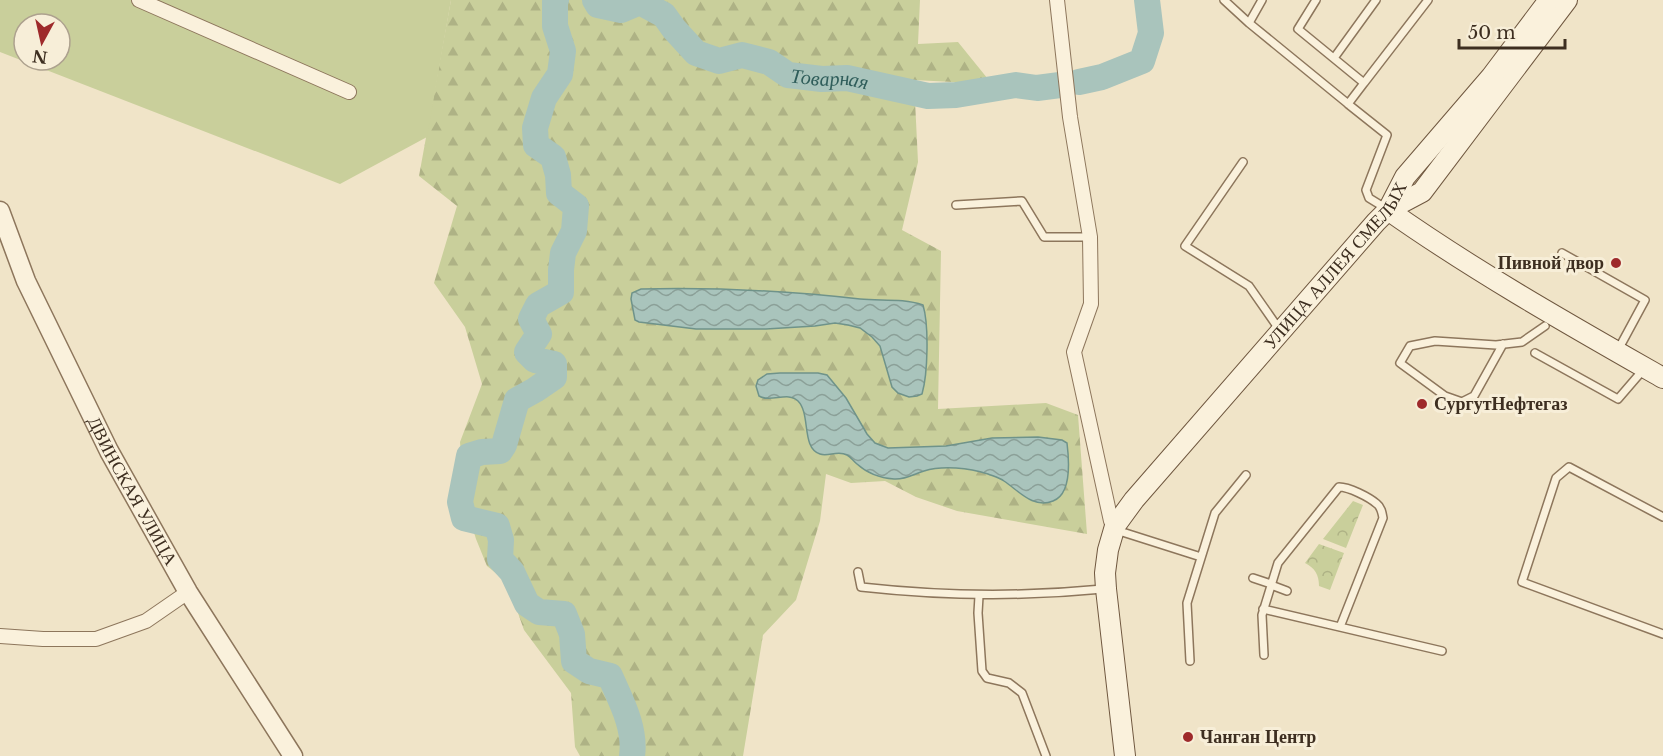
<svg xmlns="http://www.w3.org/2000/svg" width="1663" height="756" viewBox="0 0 1663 756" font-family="'Libre Baskerville',serif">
<defs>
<pattern id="forest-firs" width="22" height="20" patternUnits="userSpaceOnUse" patternTransform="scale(1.5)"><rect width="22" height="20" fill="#c9cf9b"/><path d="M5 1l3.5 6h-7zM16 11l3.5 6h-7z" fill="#aeb285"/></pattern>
<pattern id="park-crowns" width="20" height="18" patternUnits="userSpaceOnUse" patternTransform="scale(1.5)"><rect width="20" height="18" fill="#c9cf9b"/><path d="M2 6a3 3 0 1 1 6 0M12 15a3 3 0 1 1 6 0" fill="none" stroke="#aeb285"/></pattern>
<pattern id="water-waves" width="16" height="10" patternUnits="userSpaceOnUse" patternTransform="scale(1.5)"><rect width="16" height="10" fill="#a9c4bc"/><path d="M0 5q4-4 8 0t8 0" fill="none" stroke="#8ba098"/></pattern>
</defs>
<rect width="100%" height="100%" fill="#f0e4c8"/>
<path fill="url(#forest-firs)" d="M451,0h469l-2,44 40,-2 34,42 -78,-4 4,82 -16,68 39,21 -3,158 108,-6 32,12 9,119 -130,-23 -41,-14 -31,-16 -34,2 -25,-9 -6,47 -24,79 -33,35 -20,121h-163l-5,-9 -4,-54 -47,-63 -17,-48 -20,-16 -11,-27 -12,-39 -4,-58 22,-58 -17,-57 -31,-44 23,-77 -38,-30z"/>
<path fill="url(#park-crowns)" d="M1353,501l10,4 -17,43 -23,-9z
M1319,544l25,9 -14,37 -11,-4c0,-11 -4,-18 -14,-23z"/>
<path fill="#c9cf9b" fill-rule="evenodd" d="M0,0h451l-24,137 -87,47 -340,-132zM24,24h36v36h-36z"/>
<path fill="url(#water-waves)" stroke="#6f938a" stroke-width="1.5" d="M641,289c73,-2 146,2 219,10 21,2 43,-1 63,6 6,20 5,68 -1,89l-5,2 -8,1 -11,-4 -6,-6 -12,-41 -8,-9 -12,-9 -12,-3 -13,-2 -20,3 -49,3h-70l-57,-7 -4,-2 -4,-21 1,-6z
M780,373h38l9,2 19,23 21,36 8,9 13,5 58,-2 46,-8 46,-1 24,3 5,3c2,16 5,51 -14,58 -20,8 -34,-10 -49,-20 -4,-3 -11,-5 -16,-7 -19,-6 -45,-9 -64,-3 -10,3 -19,9 -30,8 -15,-1 -26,-5 -37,-15 -4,-3 -6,-7 -10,-9 -9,-5 -19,2 -27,-1 -19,-6 -9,-40 -22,-53 -10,-10 -27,2 -39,-5l-3,-10 2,-6 9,-6z"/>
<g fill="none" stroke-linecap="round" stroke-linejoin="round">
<g stroke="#a9c4bc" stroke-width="26">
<path d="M556,0l-1,2v24l8,25 -3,23 -16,24 -9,30 1,17 17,12 5,18 1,18 17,13 -2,25 -11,22 -2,17v22l-23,13 -7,14 8,15 -12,18 8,8 19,4v13l-19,13 -18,10 -13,45 -4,6 -18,1 -13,4 -9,46 4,16 33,8 4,14 -1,19 12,13 15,32 12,8 25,2 8,20 2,27 15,10 21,5c11,25 26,52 22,80"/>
<path id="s1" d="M595,0l3,5 23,5 19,-8 24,13 10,14 22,24 23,8 23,-6 27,7 19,13 34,4 25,-1 81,18 28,-1 60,-10 21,3 23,-3"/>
<path d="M1079,82l23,-5 40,-16 9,-28 -4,-33"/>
</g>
<defs>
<path id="service" d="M1224,0l25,23
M1262,0l-13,23 98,80 1,1 16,-21
M1316,0l-18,29 66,54 64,-83
M1334,58l42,-58
M1348,104l39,31 -21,55 3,8 18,11
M1243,162l-58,84 64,40 30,43
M956,205l66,-4 22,36h46
M1562,253l83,47 -27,50
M1503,344l-29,52 -12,6 -17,-6 -45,-33 10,-17 25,-5 61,4 26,-3 23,-16
M1535,353l83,46 25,-29
M1663,517l-94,-50 -13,11 -34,104 141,52
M1116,530l85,27
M858,572l3,15c81,9 161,10 242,2
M1253,578l18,6
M1271,585l16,6
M979,596l-1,17 4,58 5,7 22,5 13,10 24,63
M1263,609l179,42
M1264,655l-2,-40 16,-52 61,-76c10,0 30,10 38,17 4,3 5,8 6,14l-43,109
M1190,661l-3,-58 28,-90 31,-38"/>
<path id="minor" d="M139,0l210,92
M1057,0l13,117 20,120 1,67 -17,48 37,169 4,5
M0,636l43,3h53l50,-18 42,-29"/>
<g id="tertiary">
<path id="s2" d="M0,211l26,70 83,170 79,141 105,164"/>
</g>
<g id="secondary">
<path d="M1388,210c88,62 182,115 275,168"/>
<path d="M1388,210l34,-18 145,-192"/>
<path id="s3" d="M1125,756l-19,-167 -1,-16 3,-23 7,-24 19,-26 242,-278 12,-12 17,-33 86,-100 58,-77"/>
</g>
</defs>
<use href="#service" stroke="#8d765c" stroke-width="10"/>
<use href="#minor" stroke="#8d765c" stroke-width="16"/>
<use href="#tertiary" stroke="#8d765c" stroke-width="21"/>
<use href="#secondary" stroke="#6f573f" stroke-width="22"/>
<use href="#service" stroke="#faf1dc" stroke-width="7"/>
<use href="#minor" stroke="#faf1dc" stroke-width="14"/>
<use href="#tertiary" stroke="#faf1dc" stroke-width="18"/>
<use href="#secondary" stroke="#faf1dc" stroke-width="20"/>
</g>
<g fill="#9e2a2b" stroke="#f7eed8" stroke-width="2">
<circle cx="1616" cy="263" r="6"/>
<circle cx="1422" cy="404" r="6"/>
<circle cx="1188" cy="737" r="6"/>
</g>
<g text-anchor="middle" stroke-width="6" stroke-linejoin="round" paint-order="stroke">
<g font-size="18" font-weight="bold" fill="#3d2e20" stroke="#f7eed8" text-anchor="start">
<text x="1604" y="269" text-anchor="end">Пивной двор</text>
<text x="1434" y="410">СургутНефтегаз</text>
<text x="1200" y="743">Чанган Центр</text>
</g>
<g font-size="18" fill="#3d2e20" stroke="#f7eed8">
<text dy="6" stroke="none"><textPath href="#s3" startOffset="574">УЛИЦА АЛЛЕЯ СМЕЛЫХ</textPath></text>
<text dy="6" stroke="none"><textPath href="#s2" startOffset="310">ДВИНСКАЯ УЛИЦА</textPath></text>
</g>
<g font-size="20" font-style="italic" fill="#2f5d5a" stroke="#f7eed8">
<text dy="7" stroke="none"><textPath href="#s1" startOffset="268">Товарная</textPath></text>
</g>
</g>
<g transform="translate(42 42) rotate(188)"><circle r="28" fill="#f7eed8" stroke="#ada18e" stroke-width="1.5"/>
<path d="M0-4.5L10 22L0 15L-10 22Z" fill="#9e2a2b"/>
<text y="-9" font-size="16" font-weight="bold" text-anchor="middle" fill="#3d2e20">N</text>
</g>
<path d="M1459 39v9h106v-9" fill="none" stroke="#3d2e20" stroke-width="3"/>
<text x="1468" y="39" font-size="18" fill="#3d2e20" stroke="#f7eed8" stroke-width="4.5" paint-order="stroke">50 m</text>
</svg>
